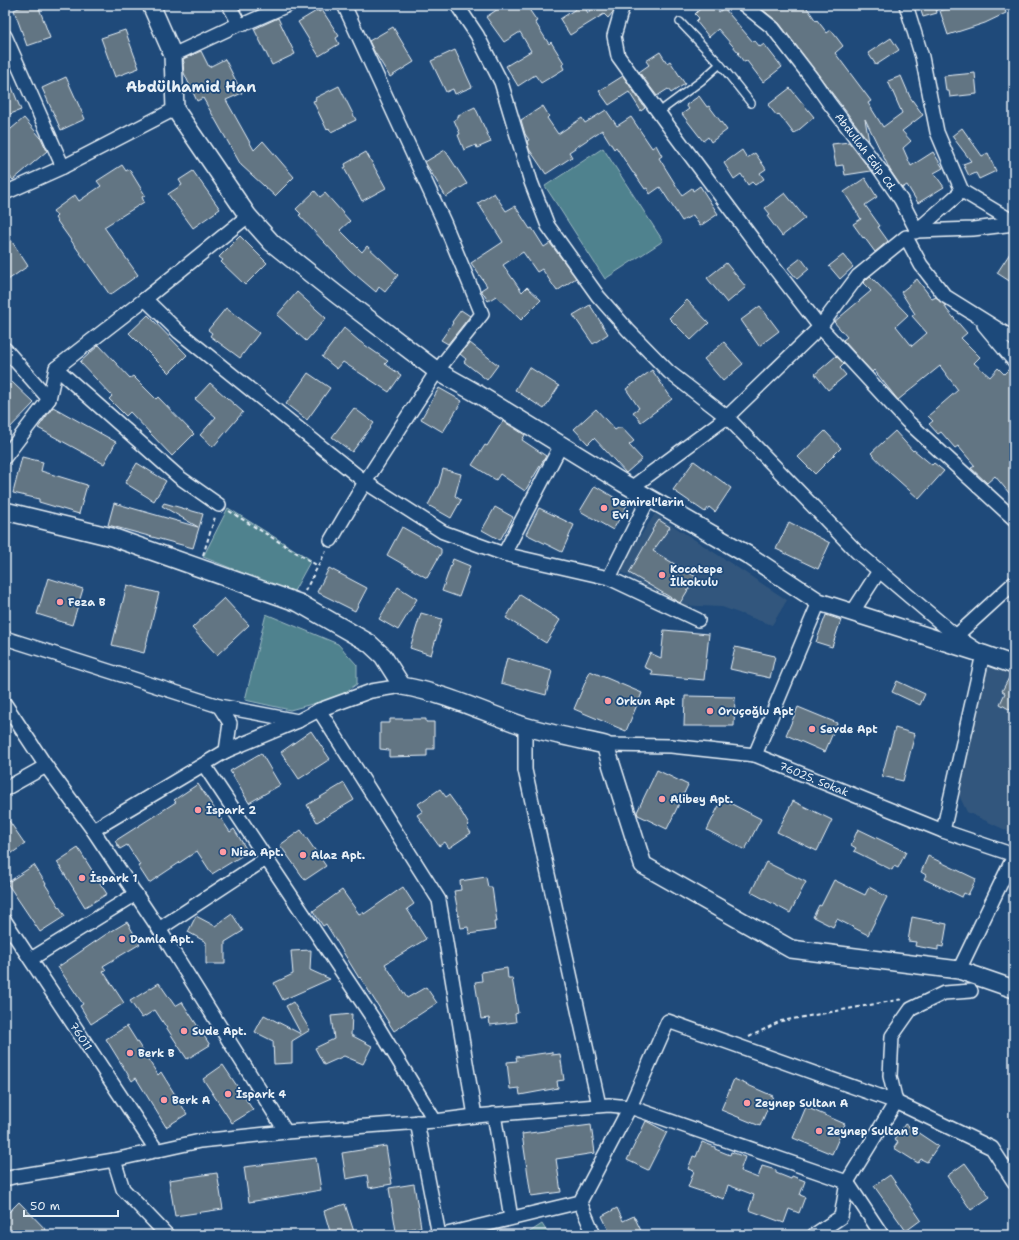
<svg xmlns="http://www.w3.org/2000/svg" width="1019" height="1240" viewBox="0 0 1019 1240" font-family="'Shantell Sans',sans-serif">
<rect width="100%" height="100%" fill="#1f4a7a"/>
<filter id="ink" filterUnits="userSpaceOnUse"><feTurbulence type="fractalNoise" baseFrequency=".025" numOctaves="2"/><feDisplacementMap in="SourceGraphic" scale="8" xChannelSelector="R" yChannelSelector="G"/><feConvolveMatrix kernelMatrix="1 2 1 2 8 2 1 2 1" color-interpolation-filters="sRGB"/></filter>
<g filter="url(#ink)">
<path fill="#33577d" d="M655,514l132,86 -15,25 -50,-18 -44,-2 -60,-35z
M999,658l15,6v170l-47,-22 -9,-19 26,-126z"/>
<path fill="#4f828e" stroke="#9cbac3" d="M603,148l60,93 -58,38 -60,-93z
M228,508l83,52 -18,33 -90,-36z
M266,614l72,30 19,21v19l-19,13 -48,13 -45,-10z
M542,1224l7,11h-24z"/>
<path fill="#627583" stroke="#e8f1f8" d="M26,5h12l12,33 -23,8 -13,-36z
M504,5h22l11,16 -2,1 14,22 2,-2 13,21 -2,2 2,4 -23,14 -6,-8 -17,11 -12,-20 25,-15 -11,-19 -16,10 -18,-25z
M582,5h1l5,8 5,-7 -2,-1h24l-2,7 -5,6 -4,-4 -34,21 -10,-16z
M704,5h9l6,7 5,-4 29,34 2,-1 5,6 4,-3 18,23 -19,15 -16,-21 -3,1 -6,-8 1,-1 -21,-24 -9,8 -13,-16 3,-3 -4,-4z
M760,5h45l11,16 1,-1 10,13 4,-3 12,16 -8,7 36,48 -3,2 15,24 19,-14 -14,-32 13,-5 9,21 13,18 -21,16 9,10 -8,7 8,18 22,-14 10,16 -9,5 10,14 -26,16 -11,-18 -5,3 -12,-18 -25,-51 4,23 -90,-119 -16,-13z
M919,5h16l2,8 -14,4z
M960,5h43l3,8 -21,10 -37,12 -8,-24z
M318,10l1,2 3,-2 17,26 -3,2 3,6 -20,12 -21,-34z
M278,18l17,36 -23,11 -18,-36z
M393,27l21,35 -24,15 -16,-26 -5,-10z
M125,30l14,38 -24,9 -14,-39z
M891,38l8,12 -23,15 -8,-12z
M455,50l17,37 -17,7 -2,-5 -7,3 -15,-31z
M201,51l8,16 16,-8 17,34 -16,7 28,50 9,-9 31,36 -19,19 -34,-31 -38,-67 -6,3 -13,-28 -1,-9 1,-1 -1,-4z
M660,52l7,11 3,-2 15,23 -14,9 -3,-4 -11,7 -18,-24 10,-7 -3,-4z
M5,70l16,40 -16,6z
M975,73l2,21 -27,3 -1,-6h-3l-2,-15z
M623,76l22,32 -4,3 -12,-19 -20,13 -10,-14z
M66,77l19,42 -24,11 -19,-42z
M339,86l17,34 -25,12 -2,-4 -2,2 -14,-29 3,-1 -1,-2z
M790,88l24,29 -20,17 -15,-20 -2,2 -9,-11z
M699,96l8,11 2,-1 18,24 -16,12 -3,-5 -5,4 -21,-27 7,-5 -3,-4z
M543,106l6,10 -2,2 11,16 24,-16 3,5 21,-13 11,16 14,-9 21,31 4,-3 6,11 -3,2 23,37 10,-7 1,3 7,-5 18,28 -18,12 -7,-11 -11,6 -22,-34 -10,7 -3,-6 -2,1 -11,-16h-1l-17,-26 -2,2 -12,-19 -33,22 3,5 -26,17 -17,-25 -2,-8 2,-1 -4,-6 -4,-14z
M475,107l16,35 -14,6 -1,-3 -12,5 -6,-15 2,-1 -6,-14 5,-3 -1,-2z
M24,118l17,20 6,13 -34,29 -8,-9v-37z
M962,128l20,28 6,-3 8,18 -17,8 -3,-6 -7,3 -6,-12 8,-3 -19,-25z
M849,142l22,29 -26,4 -2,-10 -7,1 -4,-22z
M445,150l22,34 -21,13 -21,-35z
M742,150l5,8 8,-5 11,16 -6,4 4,6 -9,6 -3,-3 -4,3 -7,-11 -7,5 -10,-16z
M366,152l20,36 -24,13 -18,-33 2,-1 -1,-3z
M122,165l4,6 3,-2 16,26 -3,2 2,5 -40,25 34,48 -28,20 -55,-77 2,-2 -4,-5 22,-16 4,6 22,-15 -4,-5z
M193,171l27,38 -27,19 -25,-34 14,-9 -3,-5z
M865,178l12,19 -12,8 15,21 -2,1 10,14 -13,11 -11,-15 -1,1 -10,-14 8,-5 -17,-27z
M315,191l5,6 5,-4 25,28 -10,9 22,22 5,-6 31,29 -13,17 -6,-5 -3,5 -26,-22 -51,-55 2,-1 -5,-5z
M494,193l12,18 9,-5 15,23 2,-1 12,19 6,-4 26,35 -19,13 -15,-22 -5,3 -14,-20 -20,13 19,27 5,-5 14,13 -20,20 -25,-24 -8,5 -7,-11 6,-4 -16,-23 32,-21 -25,-39z
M785,193l20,25 -23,18 -15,-20 3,-2 -5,-6z
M5,231l23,35 -23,16z
M240,236l27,27 -22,22 -24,-23 2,-2 -4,-3z
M1014,247v37l-17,-11z
M843,255l10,12 -13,12 -11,-13z
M801,258l8,11 -12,10 -9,-11z
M726,263l20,24 -19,16 -20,-25z
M870,276l38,39 -12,11 16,20 15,-13 -15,-17 3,-2 -14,-22 16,-13 15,20 4,-2 8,7 3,6 20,23 -6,5 19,19 -6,6 16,14 8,-9 6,6 6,-6 4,1v130l-19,-23 -8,7 -16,-15 4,-2 -17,-20 -3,2 -14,-16 -3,2 -9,-10 4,-3 -5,-5 30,-26 -18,-24 -42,34 -24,-30 -2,2 -29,-32 4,-3 -13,-15 37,-31 -8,-8z
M297,292l29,26 -20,23 -29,-26z
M687,300l22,23 -18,17 -22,-22z
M590,305l18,29 -15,10 -20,-29z
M760,306l19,25 -20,15 -18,-26z
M226,308l33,25 -19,25 -30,-22 2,-3 -4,-3z
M461,310l9,6 -22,28 -7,-4 12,-17 -1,-1z
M148,315l39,40 -18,18 -40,-40z
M344,328l15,13 29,20 -3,3 16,11 -12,17 -46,-30 -6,7 -15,-12z
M724,342l19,22 -20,17 -19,-22z
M470,343l28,22 -11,15 -23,-18 2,-3 -6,-5z
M99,345l31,33 3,-2 23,23 2,-2 36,37 -22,22 -42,-44 -4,4 -17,-17 3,-3 -32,-34z
M836,356l8,8 -4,4 6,7 -18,15 -13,-16z
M529,367l30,19 -15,23 -29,-19z
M652,370l20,29 -31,23 -8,-10 6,-4 -13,-19z
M308,373l22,15 -23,32 -21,-16z
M12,382l22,21 -29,30v-43z
M210,383l33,29 -30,35 -13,-12 16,-18 -21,-18z
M439,388l23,13 -19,31 -22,-13z
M53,407l63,35 -12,22 -66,-36z
M354,408l20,15 -22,29 -20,-15z
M596,409l19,21 3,-2h4l12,13 -5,4 13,14 -16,14 -32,-35 -6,6 -14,-15z
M503,421l22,14 -3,5 24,16 -21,35 -25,-17 -4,6 -24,-15 13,-20 2,1z
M825,431l16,17 -26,26 -17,-17z
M895,431l18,20 1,-1 18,15 2,-2 10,8 -25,28 -30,-27 -18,-19z
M22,457l21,5 -2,9 46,14 -8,29 -40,-12v-3l-26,-6z
M694,461l37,27 -16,24 -6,-5 -4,5 -32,-22z
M137,463l29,18 -12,20 -29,-18z
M443,469l18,5 -6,22 6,4 -10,18 -23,-13 11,-21z
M595,486l32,19 -14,25 -33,-19z
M114,503l84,24 -36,-21 2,-3 39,11 -10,34 -85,-23z
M495,507l18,10 -13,23 -18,-10z
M539,508l35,17 -12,27 -36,-18z
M659,520l11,7 -17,24 43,26 -16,26 -51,-30 24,-42 -1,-1z
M789,522l41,21 -12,26 -42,-20z
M402,527l39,22v4l-14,25 -40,-23z
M453,559l17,7 -11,31 -17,-6z
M329,568l38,20 -12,23 -38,-19z
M48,578l35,11 -11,36 -35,-11z
M127,585l32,8 -15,60 -32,-8z
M398,587l19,12 -19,31 -19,-11z
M520,595l40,25 -14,23 -40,-25z
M224,598l25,27 -32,30 -25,-27z
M421,613l21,6 -11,36 -21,-7z
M826,615l15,5 -9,27 -16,-5z
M664,630l45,4 -5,46 -53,-5 2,-4 -9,-4 6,-14 11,5z
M735,647l40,9 -5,22 -40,-9z
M507,658l45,13 -6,24 -45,-12z
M590,671l52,22 -16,38 -52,-22z
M1011,674l3,1v37l-14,-8 5,-11 -3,-2z
M897,681l28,13 -5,11 -28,-13z
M685,696l50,1 -1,29h-50z
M798,707l39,16 -12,29 -39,-17z
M390,719h36v3h8v27h-7v7l-38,1v-7l-9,-1v-26h10z
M895,728l20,6 -12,47 -21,-5z
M311,731l19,28 -31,20 -18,-27z
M261,753l19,32 -31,18 -19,-32z
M657,770l31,15 -21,44 -29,-14 -1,-3z
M344,783l10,17 -37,22 -10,-17z
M198,784l32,48 4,-3 14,23 -36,22 -15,-23 -48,32 -11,-17 2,-1 -13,-20 -7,4 -5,-8 61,-39 -2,-2z
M440,789l6,8 3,-2 13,18 7,12 -2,2 4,6 -22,15 -4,-6 -6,4 -22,-31 6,-4 -5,-7z
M722,799l39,20 -16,31 -38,-20z
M793,801l39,19 -15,31 -40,-19z
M5,815l20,29 -20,14z
M858,829l48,23 -8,16 -4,-2 -2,4 -38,-19 2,-3 -5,-3z
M301,830l25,36 -21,14 -25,-35z
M78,848l29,46 -22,13 -28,-45z
M928,856l48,23 -8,16 -4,-2 -2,4 -38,-18 2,-4 -5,-3z
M766,862l40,20 -16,31 -39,-21z
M34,865l12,19h-1l20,32 -25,16 -33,-49z
M486,877l2,10h4l5,35h-3l1,8 -26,4 -1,-7 -7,1 -7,-37 7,-1 -1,-9z
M834,880l31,15 4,-8 18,10 -19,38 -31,-16 -4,8 -20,-10 6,-12 2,1z
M403,887l11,17 -7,5 19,30 -41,25 22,34 19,-11 11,16 -43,28 -34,-54 -1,1 -33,-54 -3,2 -10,-15 29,-21 17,24 4,-2 1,2z
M232,914l11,17 -18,11v22h-19v-22l-18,-10 8,-16 19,10z
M912,917l35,7 -4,23 -5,-1v4l-23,-4 1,-4 -8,-1z
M127,922l13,22 -37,22 3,4 -3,1 21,32 -33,21 -11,-18 3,-2 -25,-37 47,-32z
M311,950l-1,20 20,9 -47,21 -9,-17 19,-9 -2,-23z
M507,968l1,10h4l4,22 2,13 -3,1 1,8 -26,3 -1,-7 -8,1 -6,-37 7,-1 -1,-9z
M159,983l16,23 7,-4 28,43 -23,14 -32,-49 -13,8 -12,-17z
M293,1002l17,28 -18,11v22l-18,1 -1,-23 -18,-9 9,-17 37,19 -15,-28z
M352,1014l-1,21 21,11 -9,18 -19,-8 -20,9 -9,-17 19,-9 -3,-23z
M127,1026l31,49 3,-3 26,42 -21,13 -30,-49 -4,3 -26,-42z
M552,1052v3l8,-1 4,26 -7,1 1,7 -38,7 -1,-7 -9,1 -3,-27 10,-1 -1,-4z
M223,1065l30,45 -21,13 -29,-44z
M734,1079l39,17 -13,30 -39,-16z
M806,1107l39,17 -13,30 -39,-16z
M646,1121l21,11 -19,38 -21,-10z
M905,1124l33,22 -11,16 -6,-3 -3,4 -24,-15 4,-6 -4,-2z
M591,1125l4,28 -39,6 5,33 -30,4 -9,-62z
M702,1142l13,5v2l15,6 1,-3 14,5 -5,14 18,7 4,-12 14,4v3l15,6 1,-3 13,5 -5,14 5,2 -6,16 -10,-4 -5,14 -35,-13 5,-15 -5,-2 -21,-8 -4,14 -36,-12 6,-16 -6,-2 5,-13 3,1z
M386,1146l6,38 -23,4 -2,-13 -21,4 -4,-26z
M316,1158l5,32 -72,12 -5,-35z
M965,1163l25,34 -19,13 -24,-34z
M217,1173l6,36 -48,7 -6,-36z
M890,1175l31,45 -15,11 -32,-45z
M414,1184l7,43 -25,4 -7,-43z
M19,1202l32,33h-46v-19z
M345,1204l10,31h-24l-7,-24z
M617,1208l6,13 11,-5 9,19h-32l-9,-19z"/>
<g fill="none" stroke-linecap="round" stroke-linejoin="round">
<defs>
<path id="service" d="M680,22l40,42
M659,112l42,-31 19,-17 31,39"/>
<g id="minor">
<path d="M229,5l10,19"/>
<path d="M457,5l20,30 24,47 30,100 17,44 50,70 30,34 41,42 58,45 130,135 99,84 27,18 -40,177"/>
<path d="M623,5l-9,31 4,20 54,75 97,130 51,66 87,94 107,98"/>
<path id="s1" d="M744,5l29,23 40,52 16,23 52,68 20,29 16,31 56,-2 41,-5"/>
<path d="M906,5l16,52 15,75 25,59 -47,41"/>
<path d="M5,36l58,131"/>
<path d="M173,55l66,-31h5l44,-19"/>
<path d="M962,191l52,31"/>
<path d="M5,193l58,-26 112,-58"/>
<path d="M248,216l-103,83 34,33 186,150 72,-111 45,-57 -38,-92 -100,-217"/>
<path d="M984,325l30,36"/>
<path d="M5,349l44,50"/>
<path d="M56,368l123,109 40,28"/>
<path d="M5,457l44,-58 7,-31 89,-69"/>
<path d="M631,488l96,-71 93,-90 38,-51 48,-39 15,28 24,31 69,43"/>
<path d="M331,540l34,-58 78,50 61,22 105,24 89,42"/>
<path d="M504,554l57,-109"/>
<path d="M609,578l40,-80"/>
<path d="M852,613l27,-42"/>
<path d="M956,636l58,-53"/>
<path d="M5,638l214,68 79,15 21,-11 52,-19 31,-5"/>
<path d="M5,704l41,62 47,64 66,99 127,203"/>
<path d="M219,706l11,17 -4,28"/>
<path d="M319,710l120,190 36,216"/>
<path d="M525,726v44l74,335"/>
<path id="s2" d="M605,745l66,1 84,9 188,76 71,24"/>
<path d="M755,755l64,-153"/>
<path d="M5,789l41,-23"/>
<path d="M93,830l133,-79 72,-30"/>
<path id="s3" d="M5,921l152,230"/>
<path d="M159,929l108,-71"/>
<path d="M31,959l105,-65"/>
<path d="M959,970l55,-114"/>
<path d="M494,1114l17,104"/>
<path d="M435,1121l40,-5 134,-11 21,2 217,75 35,53"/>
<path d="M417,1122l22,113"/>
<path d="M114,1160l9,29 44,46"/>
<path d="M5,1179l12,-3 97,-16 86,-19 86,-9 149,-11 -63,-104 -168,-252"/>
<path d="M580,1202l14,33"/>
<path d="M443,1235l137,-33 50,-95 38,-86 228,81 96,46 22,34"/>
<path d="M814,1235l27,-18 6,-35 49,-80 -6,-26 2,-40 19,-27 33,-16 27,-2"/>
</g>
<path id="tertiary" d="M151,5l22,50 2,54 73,107 24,27 64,51 101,77 41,23 145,89 125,72 71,47 164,52 31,11
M5,511l107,26 187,66 70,40 14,13 19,30c42,7 81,26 122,40 27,8 54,13 81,19l38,120 148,84 168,21 55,19"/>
</defs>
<use href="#service" stroke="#e8f1f8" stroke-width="10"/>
<use href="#minor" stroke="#e8f1f8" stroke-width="16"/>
<use href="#tertiary" stroke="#e8f1f8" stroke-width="20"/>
<path stroke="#e8f1f8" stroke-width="2" stroke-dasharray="4 3" stroke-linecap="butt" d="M229,511l89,55
M203,555l12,-38
M305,591l21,-40
M749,1037l32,-16 122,-22"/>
<use href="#service" stroke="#1f4a7a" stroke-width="7"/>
<use href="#minor" stroke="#1f4a7a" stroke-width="13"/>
<use href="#tertiary" stroke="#1f4a7a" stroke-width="17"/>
</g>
</g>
<g fill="#ff9aa2" stroke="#1f4a7a" stroke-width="1.5">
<circle cx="604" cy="508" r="4"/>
<circle cx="662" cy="575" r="4"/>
<circle cx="60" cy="602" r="4"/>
<circle cx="608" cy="701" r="4"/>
<circle cx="710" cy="711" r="4"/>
<circle cx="812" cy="729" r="4"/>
<circle cx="662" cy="799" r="4"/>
<circle cx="198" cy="810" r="4"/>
<circle cx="223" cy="852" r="4"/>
<circle cx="303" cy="855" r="4"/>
<circle cx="82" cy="878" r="4"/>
<circle cx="122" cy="939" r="4"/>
<circle cx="184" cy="1031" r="4"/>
<circle cx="130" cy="1053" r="4"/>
<circle cx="228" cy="1094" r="4"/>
<circle cx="164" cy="1100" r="4"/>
<circle cx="747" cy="1103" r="4"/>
<circle cx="819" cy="1131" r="4"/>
</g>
<g text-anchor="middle" stroke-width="3.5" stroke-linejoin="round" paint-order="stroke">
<g font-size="11" fill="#e8f1f8" stroke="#1f4a7a">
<text dy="4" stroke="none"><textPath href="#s1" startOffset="192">Abdullah Edip Cd.</textPath></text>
<text dy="4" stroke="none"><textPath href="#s2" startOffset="214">76025. Sokak</textPath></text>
<text dy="4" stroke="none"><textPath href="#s3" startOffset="138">76011</textPath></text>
</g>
<g font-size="11" font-weight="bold" fill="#e8f1f8" stroke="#1f4a7a" text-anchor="start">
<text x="612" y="506">Demirel'lerin<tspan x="612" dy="13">Evi</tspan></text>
<text x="670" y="573">Kocatepe<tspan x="670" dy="13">İlkokulu</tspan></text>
<text x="68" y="606">Feza B</text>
<text x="616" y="705">Orkun Apt</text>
<text x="718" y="715">Oruçoğlu Apt</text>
<text x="820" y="733">Sevde Apt</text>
<text x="670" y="803">Alibey Apt.</text>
<text x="206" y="814">İspark 2</text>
<text x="231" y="856">Nisa Apt.</text>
<text x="311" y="859">Alaz Apt.</text>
<text x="90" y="882">İspark 1</text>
<text x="130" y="943">Damla Apt.</text>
<text x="192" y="1035">Sude Apt.</text>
<text x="138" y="1057">Berk B</text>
<text x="236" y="1098">İspark 4</text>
<text x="172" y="1104">Berk A</text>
<text x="755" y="1107">Zeynep Sultan A</text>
<text x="827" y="1135">Zeynep Sultan B</text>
</g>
<g font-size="15" font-weight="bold" fill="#e8f1f8" stroke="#1f4a7a">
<text x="191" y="92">Abdülhamid Han</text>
</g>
</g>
<rect width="1019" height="1240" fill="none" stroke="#1f4a7a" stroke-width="20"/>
<rect x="10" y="10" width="999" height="1220" fill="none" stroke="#e8f1f8" stroke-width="1.5" filter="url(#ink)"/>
<path d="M24 1210v6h94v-6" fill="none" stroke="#e8f1f8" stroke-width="2"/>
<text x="30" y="1210" font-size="12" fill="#e8f1f8" stroke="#1f4a7a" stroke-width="3" paint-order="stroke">50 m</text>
</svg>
